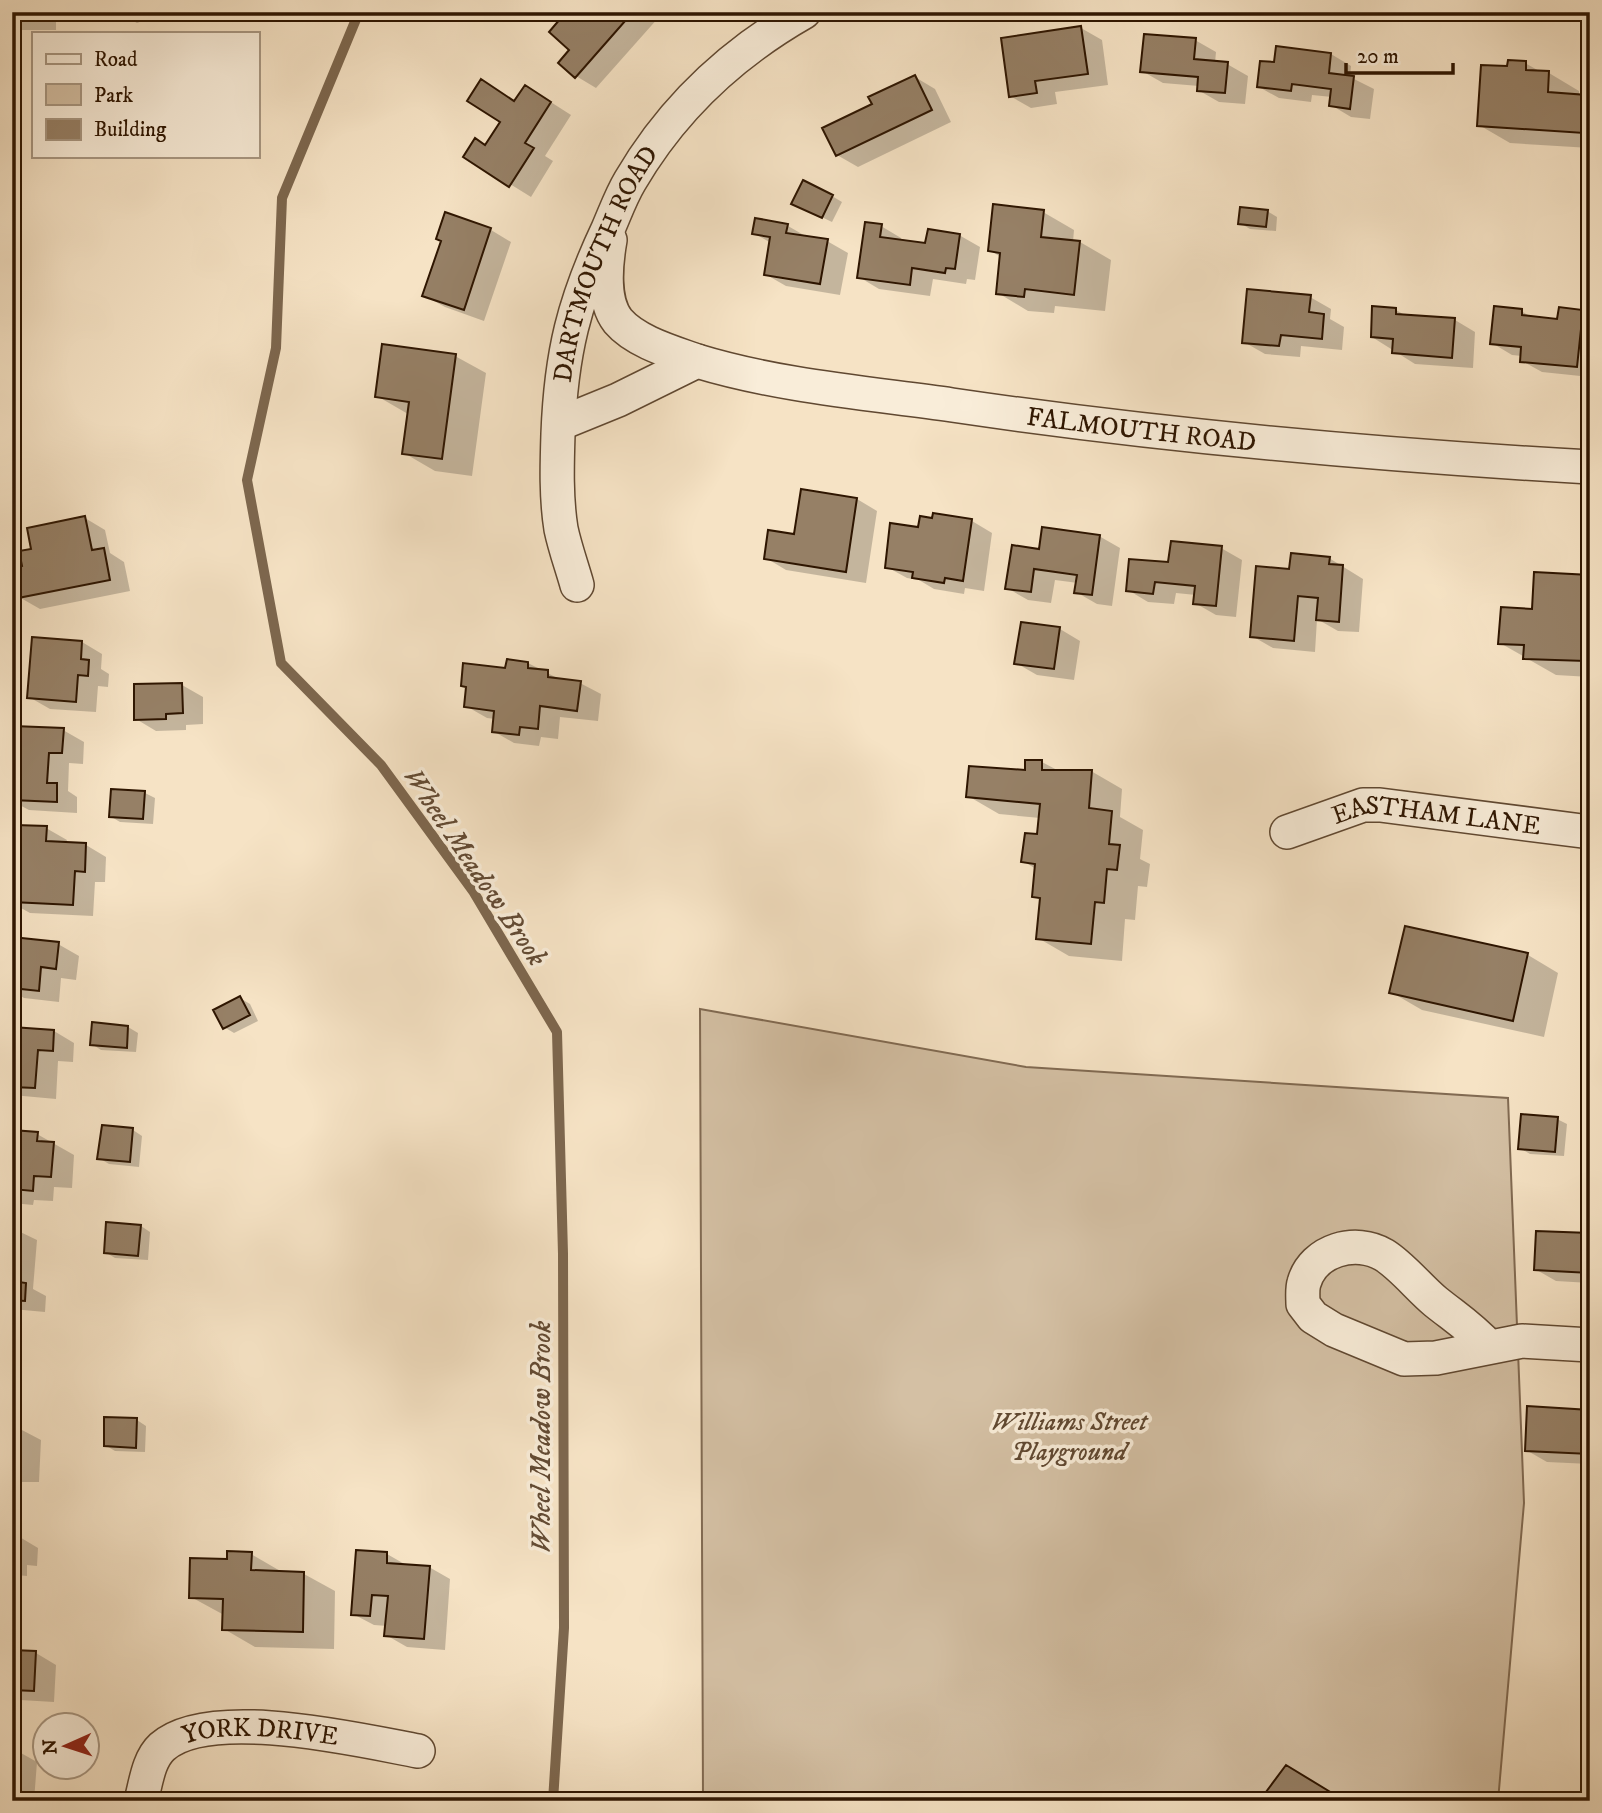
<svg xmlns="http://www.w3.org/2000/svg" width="1602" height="1813" viewBox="0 0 1602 1813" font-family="'IM FELL DW Pica',serif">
<rect width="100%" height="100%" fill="#f6e3c5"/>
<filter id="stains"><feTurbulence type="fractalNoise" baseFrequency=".00286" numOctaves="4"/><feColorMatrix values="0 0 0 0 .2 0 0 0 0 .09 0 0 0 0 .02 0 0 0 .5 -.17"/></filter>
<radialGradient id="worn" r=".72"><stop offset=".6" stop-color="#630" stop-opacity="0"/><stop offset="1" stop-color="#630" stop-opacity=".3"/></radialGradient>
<path fill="#d4c0a4" stroke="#816a52" stroke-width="2" d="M700,1009l326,58 482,31 16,405 -26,298h-795z"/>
<path fill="#0003" d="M12,12h44v18h-44z
M117,12h51l-31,11z
M568,12h86l5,5 -63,71 -20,-12z
M1081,28l21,12 6,45 -53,7 2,12 -26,4 -21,-12z
M1195,40l21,12 -1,11 12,1 21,12 -3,28 -26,-2 -21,-12 1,-4 -36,-3 -21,-12z
M1331,54l20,12 -1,11 24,12 -4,30 -19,-2 -20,-12 1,-8 -20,-2 -1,7 -32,-4 -20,-11 17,-23z
M1525,63l16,9 8,1 30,18v5l11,3v49l-80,-5 -31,-18 30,-57z
M915,77l20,12 16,33 -93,45 -21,-12 37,-51z
M546,99l25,16 -26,41 8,5 -22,36 -66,-41 21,-9 30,-45z
M832,196l10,6 -10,20 -29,-14z
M1267,211l10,6 -1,14 -26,-2 -10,-6z
M1043,212l31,18 -1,12h7l31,18 -6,51 -50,-5 -1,7 -26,-2 -30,-18 3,-36 -12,-7z
M446,215l45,15 20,12 -27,79 -39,-14 -20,-11 18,-55z
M788,226l21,12 18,3 21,12 -8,42 -54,-9 -21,-12 6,-31 -17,-10z
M881,226l20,12v4l26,3 32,-10 21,12 -5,33 -8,-1 -1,5 -33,-5 -3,17 -51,-7 -20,-12z
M1310,297l21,12 -1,10 14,8 -2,23 -41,-4 -1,11 -35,-3 -21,-12z
M1396,310l12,7 47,3 20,12 -2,36 -58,-4 -43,-27z
M1521,311l14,8 24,2 23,-9 8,4v61l-48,-5 -20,-11v-5l-10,-1 -20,-12z
M455,356l31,17 -14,103 -37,-5 -31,-18 4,-39 -31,-18z
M857,499l20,12 -11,72 -80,-13 -20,-12 29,-22z
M934,515l38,6 20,12 -8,58 -19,-3 -1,6 -30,-5 -15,-9 -12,-2 -20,-11 33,-38 13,-9z
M85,518l20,12 5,23 14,9 6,29 -90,18 -21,-12 5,-29 9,-18z
M1099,536l21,12 -8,58 -15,-2 -21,-12 2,-9 -23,-3 -4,23 -23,-3 -21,-12 34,-37z
M1221,548l21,12 -6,57 -20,-2 -21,-12 1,-8 -20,-2 -2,11 -26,-2 -20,-12 42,-26z
M1329,558l34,21 -4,53 -21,-1 -21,-12 -2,33 -42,-4 -21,-12 39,-65z
M1590,577v100l-34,-2 -56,-32 33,-32z
M1060,629l20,12 -6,39 -37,-5 -21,-12z
M82,642l20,12 -1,15 8,5 -1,13 -10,-1 -2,26 -46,-3 -21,-12z
M528,663l35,18 17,2 21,11 -3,27 -38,-4 -2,22 -17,-2 -2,9 -25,-3 -21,-12 2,-12 -8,-1 -21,-12 2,-18 -5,-3z
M182,685l21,12v27l-17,1v5l-30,1 -20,-12z
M63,730l21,12 -1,22 -14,-1 -1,28 9,6v16l-48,-3 -17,-9 3,-37 -3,-2v-14z
M1042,762l17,9h32l31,18 -2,28 23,13 -3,29 10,5 -3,23 -9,-1 -3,34 -10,-1 -3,42 -53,-5 -31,-18 3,-38 -7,-4 2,-27 -13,-8 16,-25 1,-18 -41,-4 -31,-18 59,-24z
M145,793l10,5 -2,26 -33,-2 -10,-6z
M46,828l21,12 -1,4 20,1 20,12 -1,25h-10l-2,34 -63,-3 -18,-10v-67z
M12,938l46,6 21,12 -3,24 -15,-2 -2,24 -35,-4 -12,-7z
M1528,955l30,18 -14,64 -122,-27 -31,-18z
M240,998l10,6 8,17 -24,12 -10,-6z
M128,1027l10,6 -2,19 -35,-2 -9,-6z
M12,1029l42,2 20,12 -1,19 -15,-1 -2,38 -44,-4z
M1557,1119l10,5 -3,32 -34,-2 -10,-6z
M133,1130l9,6 -3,31 -30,-3 -10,-6z
M12,1132l25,2 37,21 -2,33 -18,-1 -1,14 -19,-1 -1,5 -21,-2z
M141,1226l9,6 -2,28 -33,-2 -10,-6z
M12,1228l25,12 -4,49 13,7 -1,16 -33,-3z
M1590,1235v48l-34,-2 -21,-12z
M1590,1412v52l-43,-2 -21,-12z
M137,1420l9,6 -1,26 -30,-1 -10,-6z
M12,1428l8,1 21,11 -2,42h-22v7h-5z
M12,1536h6l20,12 -1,18 -10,-1v11l-11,-1 -1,23h-3z
M251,1554l31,18 22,2 31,17 -1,58 -79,-2 -31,-18v-14l-33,-18 38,-36z
M387,1554l21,12 21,1 21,12 -5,71 -38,-3 -21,-12 1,-9 -13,-1 -21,-11z
M12,1652l24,1 20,12 -2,37 -34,-2 -8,-5z
M12,1748l25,14 -3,39h-22z
M1286,1768l56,33h-78z"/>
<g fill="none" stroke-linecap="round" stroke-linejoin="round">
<path stroke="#7d674e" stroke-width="10" d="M359,12l-77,186 -6,150 -29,132 34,183 100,102 92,126 84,141 6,222 1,374 -11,173"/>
</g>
<path fill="#968066" stroke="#2e1500" stroke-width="2" d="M12,12h24v7h-24z
M566,12h67l-58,66 -17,-15 11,-13 -20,-18z
M1081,26l7,48 -53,7 2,12 -28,4 -8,-59z
M1144,34l52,4 -2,21 34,3 -3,31 -28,-2 1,-14 -58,-5z
M1276,46l55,7 -2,20 25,3 -4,33 -21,-3 2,-17 -39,-5 -1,7 -34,-4 3,-26 14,1z
M1508,60l18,1v9l23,1 -1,21 39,3 -3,38 -107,-7 4,-61 26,1z
M915,75l17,35 -96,46 -14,-28 50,-24 -4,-7z
M481,79l33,22 11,-16 26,17 -26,41 9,5 -25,39 -46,-30 12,-19 10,7 15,-23 -33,-21z
M803,180l30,15 -11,23 -31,-14z
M993,204l51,6 -3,27 39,4 -6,54 -49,-6 -1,8 -28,-3 4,-41 -12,-2z
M1240,207l28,3 -2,17 -28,-3z
M445,212l46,16 -27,82 -42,-14 19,-55 -5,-2z
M755,218l33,6 -2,9 42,6 -8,45 -56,-9 6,-38 -18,-3z
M865,222l17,2 -2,13 45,6 3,-14 32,5 -5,35 -9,-1 -1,5 -33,-5 -2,17 -53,-7z
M1247,289l64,6 -2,17 15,2 -2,25 -41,-4 -2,11 -37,-3z
M1372,306l24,2v6l59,4 -3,40 -60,-5 1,-14 -22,-2z
M1494,306l28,3v6l35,4 2,-12 24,3 -6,57 -57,-5 1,-15 -31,-3z
M382,344l74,10 -14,105 -40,-5 7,-52 -34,-5z
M801,489l56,9 -11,74 -82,-13 4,-29 26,4z
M933,513l39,6 -9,62 -18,-3 -1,5 -32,-5 1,-6 -28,-4 5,-45 28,4 2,-11 12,2z
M85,516l7,34 12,-2 6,32 -92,18 -6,-30 10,-2 -3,-15 12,-2 -4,-21z
M1042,527l58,8 -8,60 -18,-2 3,-18 -43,-6 -3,23 -26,-3 7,-44 27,4z
M1171,541l51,5 -6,60 -23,-2 2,-18 -40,-4 -2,12 -27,-3 3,-32 39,3z
M1291,553l39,4 -1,7 14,1 -4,57 -23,-2 2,-22 -20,-2 -4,45 -44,-4 6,-71 33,3z
M1534,572l56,3 -4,86 -63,-2 1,-14 -26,-1 3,-37 31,2z
M1021,622l39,5 -6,42 -40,-5z
M32,637l50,4 -1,18 8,1 -1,16 -10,-1 -2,27 -49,-4z
M507,659l21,3v6l20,2v7l33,4 -4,30 -37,-5 -2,23 -18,-2 -1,8 -27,-3 2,-21 -30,-4 2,-20 -5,-1 2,-23 42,5z
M182,683l1,30 -17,1v5l-32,1v-36z
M13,726l51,2 -2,25h-13l-2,30h10v19l-45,-2z
M1025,760h17v10h50l-3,38 23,3 -3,33 11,1 -3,25 -10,-1 -3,34 -9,-1 -4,42 -55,-5 4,-41 -8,-1 3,-33 -14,-2 4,-29 12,1 3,-30 -74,-7 3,-31 56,4z
M111,789l34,2 -2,28 -34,-2z
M15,825l32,1 -1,15 40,2 -1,29 -10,-1 -2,34 -61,-3v-68h3z
M1405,926l123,27 -15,68 -124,-28z
M12,937l47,5 -3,27 -15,-2 -2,24 -27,-3z
M240,996l10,19 -27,14 -10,-19z
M92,1022l36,4 -1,22 -37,-3z
M12,1027l42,3 -1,21 -15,-1 -3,38 -23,-1z
M1521,1114l37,3 -3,35 -37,-3z
M102,1125l31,3 -3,34 -33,-3z
M12,1130l26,2 -1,9 17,1 -3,35 -17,-1 -1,15 -20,-2 -1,5z
M106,1222l35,3 -3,31 -34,-3z
M12,1226h5l-5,55 14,2 -1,18 -13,-1z
M1536,1231l54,2v40l-56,-3z
M1527,1406l63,4v44l-65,-3z
M104,1417l33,1 -1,30 -32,-2z
M12,1426l9,1 -2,45 -7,-1z
M12,1534l6,1 -1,20h-5z
M356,1550l31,2v11l43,3 -6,73 -40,-3 4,-40 -16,-1 -2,21 -19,-1z
M227,1551l25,1 -1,18 53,2 -1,60 -81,-2 1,-31 -34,-1 1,-40 37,1z
M12,1650l24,1 -2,40 -22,-1z
M1286,1765l46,28 -5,8 -67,-1z"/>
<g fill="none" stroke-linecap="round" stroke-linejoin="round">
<defs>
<g id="minor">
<path d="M610,240c-4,23 -8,61 8,81 18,21 54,31 79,40"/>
<path id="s1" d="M559,424l59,-24 79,-39c82,25 170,32 255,44 211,31 425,50 638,62"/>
<path id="s2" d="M577,585c-5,-18 -12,-37 -16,-56 -5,-31 -4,-64 -3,-95 3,-81 16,-133 50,-205 7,-16 13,-33 22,-48 42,-72 102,-128 174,-169"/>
<path id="s3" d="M1287,832l76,-27h17l210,27"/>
<path d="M1489,1347c-17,-19 -33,-29 -53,-45 -17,-14 -34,-36 -52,-47 -28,-17 -71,-5 -80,28 -2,6 -1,15 -1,21l10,13 21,13 70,29 32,-1 86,-17 68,4"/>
<path id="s4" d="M141,1801c5,-18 7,-41 21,-54 47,-42 197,-7 256,4"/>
</g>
</defs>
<use href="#minor" stroke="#604831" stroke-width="36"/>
<use href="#minor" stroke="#f9edd9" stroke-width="33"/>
</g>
<g text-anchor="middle" stroke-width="7" stroke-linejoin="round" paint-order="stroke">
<g font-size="26" fill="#2e1500" stroke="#f9edd9">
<text dy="9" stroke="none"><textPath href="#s2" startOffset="332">DARTMOUTH ROAD</textPath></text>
<text dy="9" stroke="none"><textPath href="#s1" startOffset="602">FALMOUTH ROAD</textPath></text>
<text dy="9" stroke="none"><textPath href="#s3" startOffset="154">EASTHAM LANE</textPath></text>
<text dy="9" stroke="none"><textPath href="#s4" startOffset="161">YORK DRIVE</textPath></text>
</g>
<g font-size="26" font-style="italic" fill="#604831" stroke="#f9edd9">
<text x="1069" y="1430">Williams Street<tspan x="1069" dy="30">Playground</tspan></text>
</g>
<g font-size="28" font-style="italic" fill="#634b34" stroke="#f9edd9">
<text transform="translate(476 866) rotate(56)" y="10">Wheel Meadow Brook</text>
<text transform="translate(540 1437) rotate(-90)" y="10">Wheel Meadow Brook</text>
</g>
</g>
<rect width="1602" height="1813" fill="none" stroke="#f6e3c5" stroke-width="42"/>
<rect x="14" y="14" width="1574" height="1785" fill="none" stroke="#2e1500" stroke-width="3.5"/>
<rect x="21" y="21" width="1560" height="1771" fill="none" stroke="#2e1500" stroke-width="2"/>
<rect x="32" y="32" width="228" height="126" fill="#f9edd9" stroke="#a89782" stroke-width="2"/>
<rect x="46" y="54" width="35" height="10" fill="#f9edd9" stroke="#a89782" stroke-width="2"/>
<text x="94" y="66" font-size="21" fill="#2e1500">Road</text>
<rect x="46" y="84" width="35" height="21" fill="#d4c0a4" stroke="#a89782" stroke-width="2"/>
<text x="94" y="102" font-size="21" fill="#2e1500">Park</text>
<rect x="46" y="119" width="35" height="21" fill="#968066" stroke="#a89782" stroke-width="2"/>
<text x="94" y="136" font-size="21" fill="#2e1500">Building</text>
<g transform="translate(66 1746) rotate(267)"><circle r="33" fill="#f9edd9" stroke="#a89782" stroke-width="2"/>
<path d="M0-5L12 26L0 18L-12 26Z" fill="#8f2418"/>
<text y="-10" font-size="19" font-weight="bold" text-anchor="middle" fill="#2e1500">N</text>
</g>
<path d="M1346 63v10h107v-10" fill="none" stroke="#2e1500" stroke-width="3.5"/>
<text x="1357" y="63" font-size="21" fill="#2e1500" stroke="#f9edd9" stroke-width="5" paint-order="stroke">20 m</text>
<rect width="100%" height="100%" filter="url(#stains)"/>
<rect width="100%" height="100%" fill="url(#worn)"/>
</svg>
